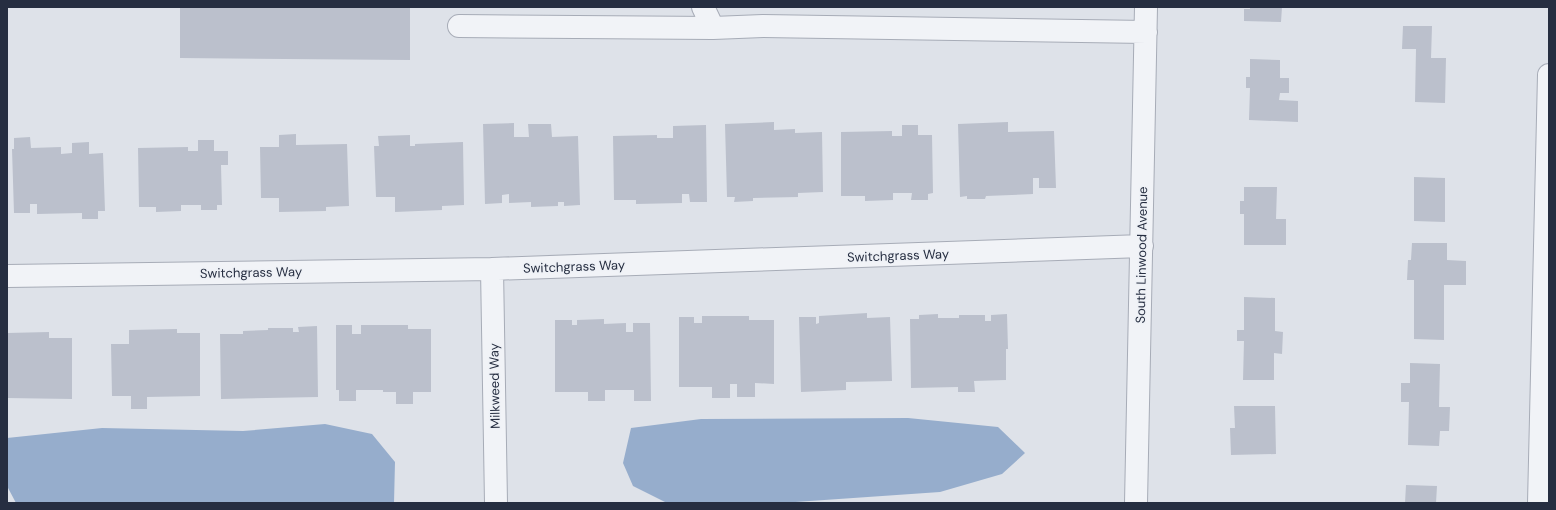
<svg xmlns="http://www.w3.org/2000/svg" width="1556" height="510" viewBox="0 0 1556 510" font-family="'DM Sans',sans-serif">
<rect width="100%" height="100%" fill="#dee2e9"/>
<path fill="#96adcc" d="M908,418l90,9 27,26 -23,21 -62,18 -159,11h-114l-34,-17 -10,-23 8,-35 70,-9z
M325,424l47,10 23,28 -1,41h-378l-9,-17v-48l95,-10 141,3z"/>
<path fill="#bbc0cc" d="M180,7h230v53l-230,-2z
M1250,7h32l-1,15 -37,-1v-12h6z
M1403,26h29l-1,32h15l-1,45 -30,-1 1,-53h-14z
M1250,59l30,1v18h9v15h-9l-1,7 19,1v21l-49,-2 1,-32h-4v-11h4z
M774,122v8l21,-1v4l27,-1 1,60 -25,1v4l-45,1v3l-19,1 1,-5h-8l-2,-73z
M1008,122v10l46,-1 2,57h-17v-10h-6v16l-47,2 -1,3h-18v-3l-7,1 -2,-73z
M514,123v14h15l-1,-13h23l1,13 26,-1 2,69 -16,1v-4h-6v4l-27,1v-5l-22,1v-9l-7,1v8l-17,1 -2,-80z
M706,125l1,77h-17l-1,-8h-7v9l-46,1v-4h-22l-1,-64 44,-1v3h16v-12z
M902,125h16v10h14l1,58 -5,1v6h-17l1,-7h-19v7l-28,1v-5h-24v-64l51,-1v5h10z
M296,134v11l51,-1 2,62 -23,1v4l-47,1v-14h-18l-1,-51h19v-12z
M410,135v11h5v-2l48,-2 1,63 -22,1v4l-47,2v-15h-19l-2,-51h5l-1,-10z
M30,137l1,11 30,-1v7l11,-1v-10l17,-1v12l14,-1 2,58h-7v8h-16v-6l-45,1v-10h-7v9h-16l-2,-64h2v-11z
M198,140h16v11h14v14h-7l1,40h-5v5h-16v-5h-20v6l-25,1v-5h-17l-1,-59 50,-1v4h10z
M1414,177l31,1v44l-31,-1z
M1244,187h33l-1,32h10v26h-42v-31h-4v-13h4z
M1412,243h35v17l19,1v24h-22v55l-30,-1v-59h-7l1,-20h3z
M1244,297l31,1v33l8,1 -1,22 -8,-1v27h-31l1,-39h-7v-11h7z
M867,313v5l23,-1 2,64 -46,1v8l-45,2 -2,-75h17v7l3,-1v-7z
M938,314v4h21v-3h26v6h6v-6l16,-1 1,35h-2v31l-32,1 1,11h-17v-5l-47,1 -1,-69h9v-4z
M702,316h47v4h25v64l-19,-1v14h-18v-13h-7v14h-18v-11h-33v-70h15v6h8z
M604,319v5l22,-1v9h7v-9h17l1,78h-17v-11h-29v11h-17v-9h-33v-72h17v5h5v-5z
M336,325h16v9h9v-9h47v4h23v63h-18v12h-17v-12h-13v-2h-27v11h-17v-11h-3z
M317,326l1,71 -97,2 -1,-65h23v-3l25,-1v-2h25v4h6l-1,-5z
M177,329v4h23v63l-53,1v12h-16v-13h-19l-1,-52h18v-14z
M49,332v6h23v61l-65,-1v-65z
M1410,363l30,1 -1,43h11l-1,24h-9l-1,15 -31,-1 1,-43h-8v-19h9z
M1234,406h41l1,48 -45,1 -1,-27h5z
M1406,485l31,1 -1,17h-31z"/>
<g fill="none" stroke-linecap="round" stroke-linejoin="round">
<defs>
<path id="minor" d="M703,7l10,21 50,-2 383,6
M459,26l254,2
M492,269l4,234
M7,276l485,-7 650,-23
M1136,503l10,-496
M1539,503l10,-428"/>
</defs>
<use href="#minor" stroke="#a7acb7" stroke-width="24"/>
<use href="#minor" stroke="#f1f3f7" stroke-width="22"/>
</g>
<g text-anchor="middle" stroke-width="3" stroke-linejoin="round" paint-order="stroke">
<g font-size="13" fill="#262e41" stroke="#eef1f6">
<text transform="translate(898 255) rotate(-2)" y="5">Switchgrass Way</text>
<text transform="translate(1141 255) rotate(-89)" y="5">South Linwood Avenue</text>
<text transform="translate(574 266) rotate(-2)" y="5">Switchgrass Way</text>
<text transform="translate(251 272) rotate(-1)" y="5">Switchgrass Way</text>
<text transform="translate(494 386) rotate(-91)" y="5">Milkweed Way</text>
</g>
</g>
<rect width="1556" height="510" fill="none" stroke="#262e41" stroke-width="16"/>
</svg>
